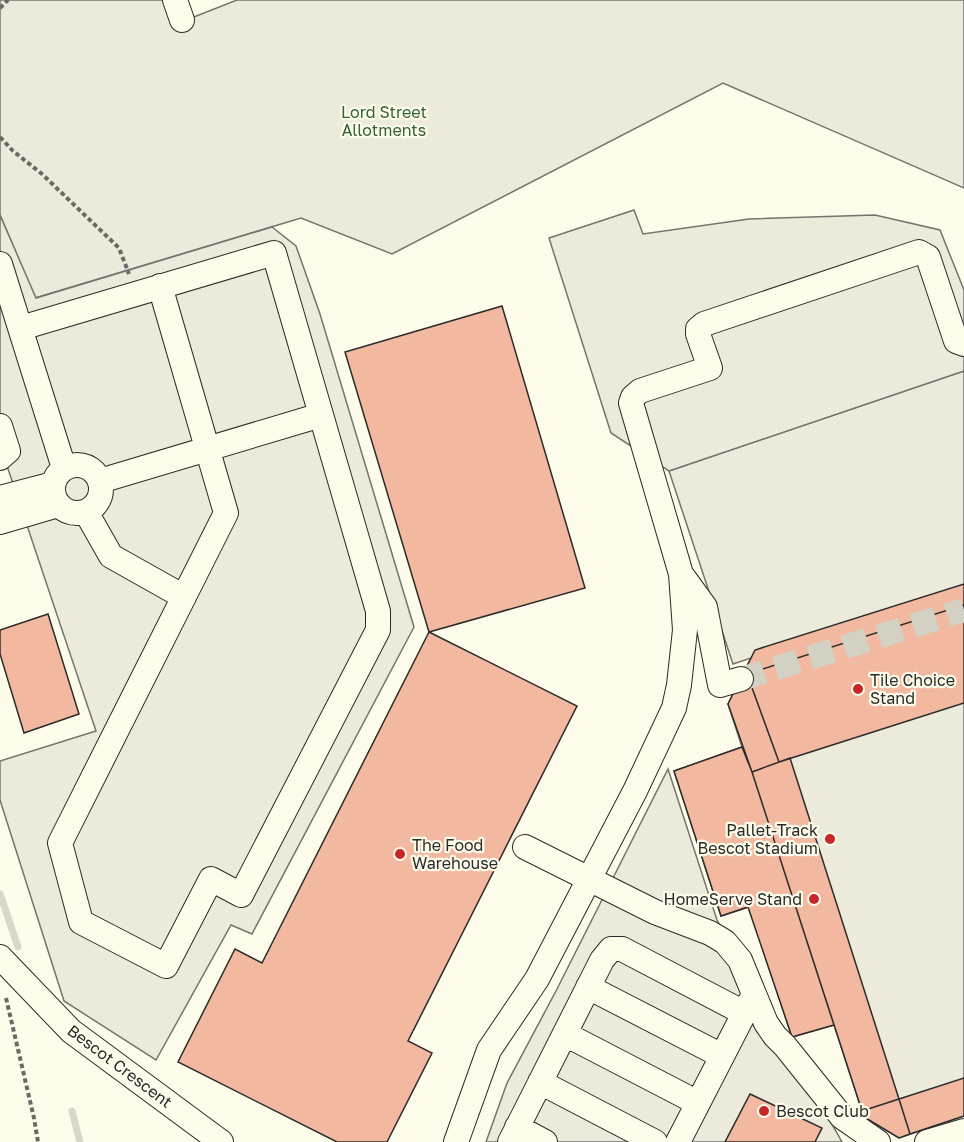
<svg xmlns="http://www.w3.org/2000/svg" width="964" height="1142" viewBox="0 0 964 1142" font-family="'Golos Text',sans-serif">
<rect width="100%" height="100%" fill="#fdfbea"/>
<path fill="#ecebdb" stroke="#74746e" stroke-width="1.5" d="M0,0h167l9,24 61,-24h727v188l-241,-105 -331,171 -91,-36 -266,80 -35,-83z
M964,371v745l-65,22 -35,-21 -30,-92 -42,12 -43,-130 -28,9 -47,-145 68,-24 -14,-43 23,-46 -18,6 -64,-193z"/>
<path fill="#eceadb" stroke="#74746e" stroke-width="1.5" d="M634,210l9,24 106,-15 126,-4 65,15 24,60v81l-295,100 -58,-38 -62,-195z
M0,215l36,83 236,-71 24,19 24,68 94,313 -162,307 -21,-9 -75,135 -92,-59 -64,-201v-39l96,-30 -96,-286z
M668,769l49,151 125,222h-356l21,-59 49,-92z"/>
<g fill="none" stroke-linecap="round" stroke-linejoin="round">
<path stroke="#d8d7c9" stroke-width="7" d="M0,894l18,53
M72,1111l8,31"/>
</g>
<path fill="#f2b8a0" stroke="#2b2b2b" stroke-width="1.5" d="M502,306l83,282 -156,44 -84,-280z
M964,584v21l-217,69 32,88 -27,10 -24,-68 27,-54z
M964,605v98l-185,59 -32,-88z
M48,614l31,100 -55,19 -24,-79v-24z
M429,632l148,74 -169,335 24,12 -45,89h-50l-159,-80 57,-113 27,14z
M742,747l10,25 82,253 -42,12 -44,-130 -27,9 -47,-145z
M790,758l109,341 -37,12 -110,-339z
M964,1078v38l-54,18 -11,-35z
M750,1094l72,34 -7,14h-90z
M899,1099l11,35 -11,4 -35,-21 -2,-6z"/>
<g fill="none" stroke-linecap="round" stroke-linejoin="round">
<path stroke="#d3d1c4" stroke-width="24" stroke-dasharray="24 12" stroke-linecap="butt" d="M741,679l223,-69"/>
<defs>
<path id="minor" d="M175,0l7,20
M0,264l64,204
M21,328l253,-75 104,358v19l-137,265 -30,-16 -45,87 -85,-44 -21,-79 166,-330 -66,-227
M0,426l8,25 -8,7
M53 489a24 24 0 1 1 48 0a24 24 0 1 1-48 0Z
M100,481l221,-66
M0,498l53,-14
M86,512l25,44 73,41
M0,522l58,-17
M681,574l24,33 15,78 21,-6
M525,847l130,65 55,21 15,9 15,18 26,63 9,13 10,10 57,71 36,25
M0,957l71,74 150,111
M588,987l134,69
M565,1034l133,69
M540,1082l115,60
M517,1127l28,15
M456,1142l33,-92 48,-71 98,-188 39,-83 5,-23 6,-55 -4,-56 -50,-171 2,-6 7,-6 70,-23 -12,-34v-5l6,-5 215,-72 9,5 28,84 8,3
M510,1142l92,-182 9,-11h11l122,64
M678,1142l74,-144
M927,1142l37,-11"/>
</defs>
<use href="#minor" stroke="#2b2b2b" stroke-width="26"/>
<path stroke="#6a6964" stroke-width="4" stroke-dasharray="4.5 3" stroke-linecap="butt" d="M0,8l8,-8
M0,137l13,14 29,23 77,74 10,26
M6,998l28,120 4,24"/>
<use href="#minor" stroke="#fdfbea" stroke-width="24"/>
</g>
<g fill="#c62828" stroke="#fdfbea" stroke-width="2">
<circle cx="858" cy="689" r="6"/>
<circle cx="830" cy="839" r="6"/>
<circle cx="400" cy="854" r="6"/>
<circle cx="814" cy="899" r="6"/>
<circle cx="764" cy="1111" r="6"/>
</g>
<g text-anchor="middle" stroke-width="4.5" stroke-linejoin="round" paint-order="stroke">
<g font-size="16" fill="#34623c" stroke="#fdfbea">
<text x="384" y="118">Lord Street<tspan x="384" dy="18">Allotments</tspan></text>
</g>
<g font-size="16" fill="#2b2b2b" stroke="#fdfbea" text-anchor="start">
<text x="870" y="686">Tile Choice<tspan x="870" dy="18">Stand</tspan></text>
<text x="818" y="836" text-anchor="end">Pallet-Track<tspan x="818" dy="18">Bescot Stadium</tspan></text>
<text x="412" y="851">The Food<tspan x="412" dy="18">Warehouse</tspan></text>
<text x="802" y="905" text-anchor="end">HomeServe Stand</text>
<text x="776" y="1117">Bescot Club</text>
</g>
<g font-size="16" fill="#2b2b2b" stroke="#fdfbea">
<text transform="translate(120 1066) rotate(37)" y="6">Bescot Crescent</text>
</g>
</g>
</svg>
